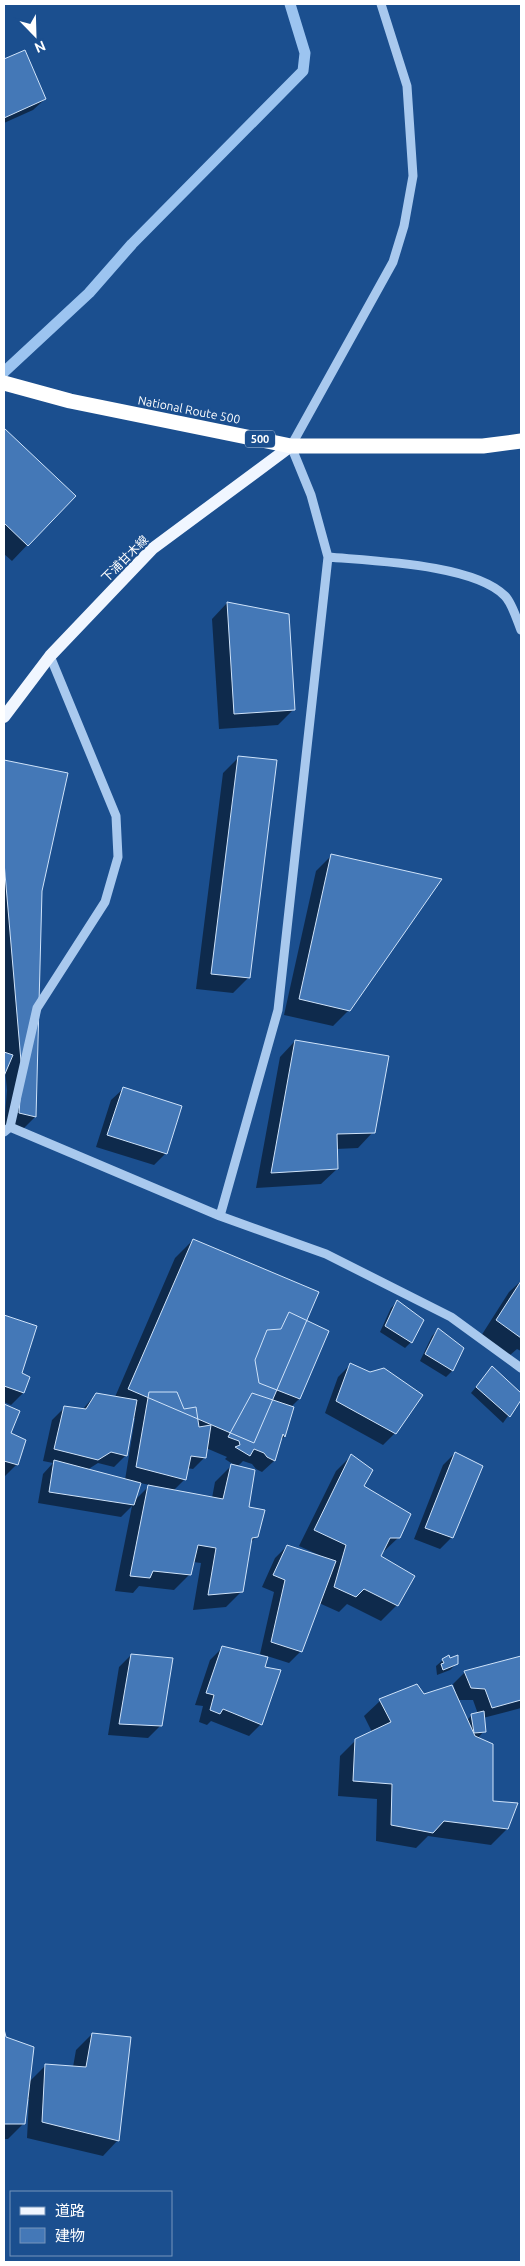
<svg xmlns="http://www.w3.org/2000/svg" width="525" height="2266" viewBox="0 0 525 2266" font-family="Ubuntu,'Noto Sans JP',sans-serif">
<rect width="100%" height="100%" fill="#1b4f8f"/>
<path fill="#0007" fill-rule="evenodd" d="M24,52l21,47 -12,11 -29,13v-62z
M4,430l70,66 -62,65 -8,-7z
M227,603l67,106 -16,16 -59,4 -7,-110z
M239,757l9,221 -15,15 -37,-4 27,-216z
M4,761l62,13 -25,117 -6,226 -15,15 -16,-4 3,-38 -2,-20 -1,3z
M332,855l17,155 -16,16 -49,-11 32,-144z
M295,1041l78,91 -15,16 -22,1 1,20 -16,15 -65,4 24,-131z
M123,1089l43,64 -12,12 -58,-18 15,-47z
M193,1240l112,81 23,11 -29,67 -8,8 2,1 -9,29 -4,4 -6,20 -12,11 -6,-3 -4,-5 -9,-3 -6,6 -12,-8 2,-2 -21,-9 -1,9 -12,12 -6,-1 -3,12 -11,11 39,7 3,-16 16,-16 26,70 -8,8 -7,47 -16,16 -33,3 8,-47 -8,-1 -3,12 -16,16 -35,-4 -6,7 -18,-2 17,-85 -11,11 -83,-14 5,-29 10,-11 -10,-2 9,-41 12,-12 18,2 14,-16 19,3 60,-139zM133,1418h2l-10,62 -38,-10 11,-7 16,4 12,-12zM140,1483l10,2 -15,15z
M521,1281v70l-4,-2 -8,7 -28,-20 28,-44z
M397,1302l14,40 -6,6 -25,-16 11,-24z
M4,1316l32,11 -15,47 8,4 -6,15 -12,12 -7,-3z
M438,1330l24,19 -10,22 -6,6 -26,-16 12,-25z
M350,1365l45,68 -12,12 -58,-32 13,-36z
M492,1368l29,27v3l-18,25 -32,-30z
M4,1405l14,6 -8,22 7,31 -13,13z
M455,1453l-3,84 -12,12 -26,-10 29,-74z
M351,1456l11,30 37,51 -20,19 18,49 -16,16 -34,-17 -8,8 -20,-9 -18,48 -12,12 -22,-7 -4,12 -2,56 -12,12 -38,-15 -4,4 -8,-3 4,-16 -8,-1 15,-45 12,-12 43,10 1,-2 -6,-2 14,-62 -12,-5 13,-29 12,-12 31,11 1,-2 -20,-9 37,-75z
M131,1655l29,71 -12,12 -40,-3 11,-68z
M521,1657v51l-38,10 1,13 -6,7 14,64 15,27 -16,16 -63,-9 -12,12 -40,-7 1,-42 -39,-3 2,-40 16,-16 16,-8 -8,-16 16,-15 74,-8h2l-3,-9 12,-12zM457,1700h16l5,14 -6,1 -5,5z
M443,1660l14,3 -7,7 -13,5 -1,-9z
M4,2034l25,48 17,-17 27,2 3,-17 16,-16 26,106 -15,16 -76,-18 2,-39h-2l-3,24 -16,16h-4z"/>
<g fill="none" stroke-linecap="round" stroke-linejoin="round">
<path stroke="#9cc4f0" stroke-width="11" d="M4,372l85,-79 43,-49 171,-173 2,-18 -15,-49"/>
</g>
<path fill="#4478b7" stroke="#cfe3fa" d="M25,50l21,49 -42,19v-59z
M4,428l72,68 -48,50 -24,-23z
M227,602l62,12 6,96 -61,4z
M238,756l39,4 -27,218 -39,-4z
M4,760l64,13 -26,118 -6,226 -17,-4 3,-40 -18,-211z
M331,854l111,25 -92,132 -51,-12z
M295,1040l94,16 -14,77 -38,1 1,35 -67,4z
M4,1052l9,3 -9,21z
M123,1087l59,19 -15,48 -60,-19z
M193,1239l126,53 -65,151 -126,-54z
M521,1281v57l-25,-18z
M397,1300l27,20 -12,23 -27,-17z
M289,1312l40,19 -29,68 -41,-16 -4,-23 12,-30 14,-1z
M4,1315l33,11 -15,47 8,4 -6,16 -20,-7z
M438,1328l26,20 -11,23 -28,-17z
M350,1363l20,9 14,-4 39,27 -27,39 -60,-33z
M492,1366l29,27v7l-11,17 -34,-30z
M149,1392h28l7,17 12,-2 3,20 12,-2 -5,33 -15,-2 -5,24 -50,-13z
M96,1393l41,7 -10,56 -16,-4 -13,8 -44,-11 10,-43 22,3z
M252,1393l42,14 -9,30 -2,-3 -8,27 -8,-4 -3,-4 -10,-4 -4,7 -15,-9 5,-2 -1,-4 -11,-4z
M4,1404l16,7 -9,22 15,7 -8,25 -14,-4z
M455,1452l28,14 -30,72 -28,-10z
M351,1454l22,16 -9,16 47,28 -11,24h-10l-9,18 34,20 -17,30 -34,-17 -8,8 -22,-10 12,-42 -32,-15z
M54,1460l87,23 -7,22 -85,-13z
M231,1464l24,6 -6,37 16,3 -7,27 -6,1 -9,54 -35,3 8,-47 -18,-3 -7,30 -38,-4 -3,7 -20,-2 18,-91 75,14z
M287,1545l49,16 -34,91 -31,-10 14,-62 -12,-5z
M222,1646l46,11 -3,10 16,3 -19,55 -39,-16 -3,5 -10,-4 4,-15 -8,-2z
M131,1654l42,4 -11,68 -43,-2z
M449,1655l1,3 8,-3v9l-15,6 -2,-6 3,-1 -2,-4z
M521,1656v44l-29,8 -7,-19 -14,-1 -7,-17z
M417,1684l7,10 28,-9 23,51 18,8v57l25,2 -10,26 -64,-8 -11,12 -42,-8 1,-41 -39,-3 2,-42 36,-17 -12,-23z
M484,1711l2,21 -12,1 -3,-19z
M4,2029l2,8 28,10 -9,77h-21z
M92,2033l39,4 -12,104 -77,-19 3,-58 41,3z"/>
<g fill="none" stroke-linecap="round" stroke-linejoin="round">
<path stroke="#a9c9ee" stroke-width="9" d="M328,557c44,4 146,7 177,39 7,7 12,24 16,34
M10,1127l27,-119 68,-106 13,-45 -2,-41 -66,-160
M4,1132l6,-5 210,89 106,38 125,63 70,51
M220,1216l58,-206 50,-453 -17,-62 -20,-49 102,-184 11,-36 9,-50 -6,-90 -26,-82"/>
<path stroke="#f0f6ff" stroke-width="12" d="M4,717l46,-61 102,-107 139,-103"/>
<path stroke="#fff" stroke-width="15" d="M4,383l66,18 221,45h192l38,-5"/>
</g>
<g text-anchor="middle" stroke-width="4" stroke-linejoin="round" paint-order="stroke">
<rect fill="#1b4f8f" stroke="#bbcadd" stroke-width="1" x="245" y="430.5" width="30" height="17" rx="4"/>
<g font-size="11" font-weight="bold" fill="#fff">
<text x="260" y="443">500</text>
</g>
<g font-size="12" fill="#fff" stroke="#1b4f8f">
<text transform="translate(189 410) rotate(11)" y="4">National Route 500</text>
<text transform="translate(125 559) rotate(-45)" y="4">下浦甘木線</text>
</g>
</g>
<rect width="525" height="2266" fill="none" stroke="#ffffff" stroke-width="10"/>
<rect x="10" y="2191" width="162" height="65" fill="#1b4f8f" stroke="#7695bc"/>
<rect x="20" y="2207" width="25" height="8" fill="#f0f6ff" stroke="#7695bc"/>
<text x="55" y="2216" font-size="15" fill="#ffffff">道路</text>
<rect x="20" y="2228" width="25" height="15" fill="#4478b7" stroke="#7695bc"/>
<text x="55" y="2241" font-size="15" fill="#ffffff">建物</text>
<g transform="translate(35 35) rotate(157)" stroke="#1b4f8f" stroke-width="4" paint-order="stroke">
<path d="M0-4L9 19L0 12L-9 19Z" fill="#ffffff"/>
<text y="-8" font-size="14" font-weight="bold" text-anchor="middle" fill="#ffffff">N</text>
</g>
</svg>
